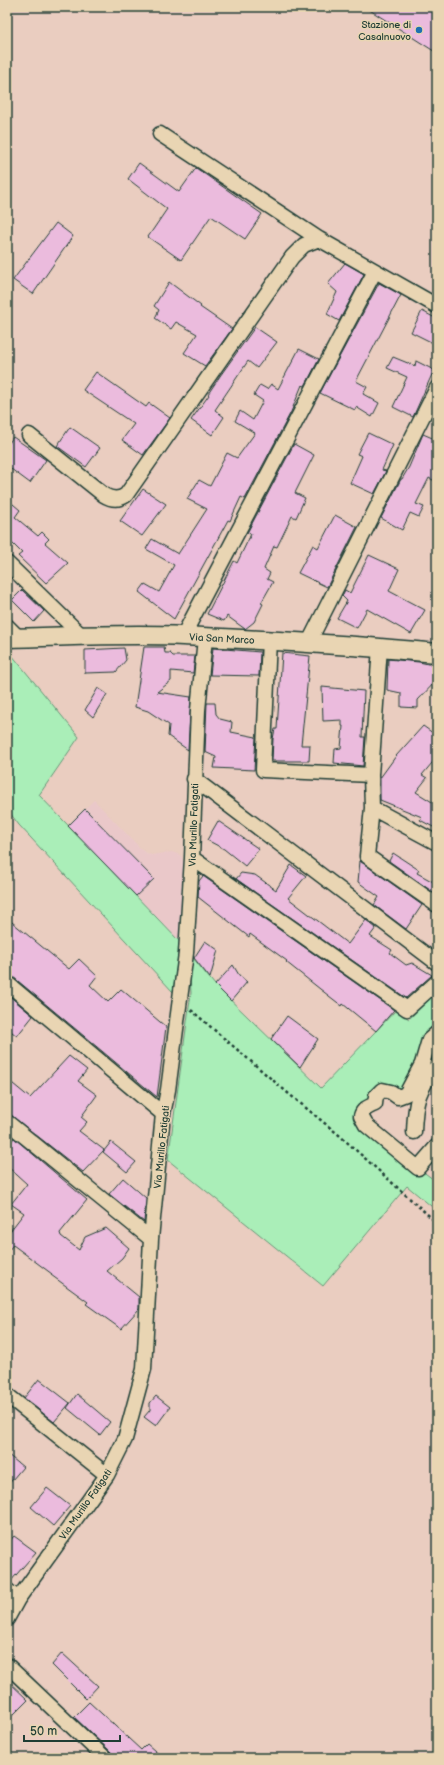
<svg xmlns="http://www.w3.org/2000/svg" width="444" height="1765" viewBox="0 0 444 1765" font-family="'Balsamiq Sans',sans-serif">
<rect width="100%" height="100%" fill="#eacdc0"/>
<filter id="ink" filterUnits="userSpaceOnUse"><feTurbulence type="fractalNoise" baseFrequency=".025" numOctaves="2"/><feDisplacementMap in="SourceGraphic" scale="8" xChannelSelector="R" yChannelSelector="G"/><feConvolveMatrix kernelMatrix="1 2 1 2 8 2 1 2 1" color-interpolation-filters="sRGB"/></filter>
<g filter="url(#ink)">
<path fill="#eac8c9" d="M94,800l49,51 8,4 21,-3 8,3 6,11 -5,77 -113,-117z"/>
<path fill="#aaeeb8" stroke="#649676" d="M7,649l72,88 -40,58 141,147 -7,50 -154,-167 -12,-16z
M189,953l26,32 106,103 75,-78 13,9 28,-27v41l-31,61 -15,-2 -29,20 56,56 19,14v29l-30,-25 -84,100 -155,-126 23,-167z"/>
<path fill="#ebbbdd" stroke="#1f3d34" d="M365,7h72v46z
M139,163l40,29 17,-24 66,46 -17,25 -34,-23 -30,44 -33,-23 19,-28 -39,-30z
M56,223l17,13 -40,58 -20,-14z
M345,263l19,11 -25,47 -12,-7 10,-22 -9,-8z
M169,282l32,24 -1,1 32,22 -27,37 -21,-13 13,-19 -21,-12 -5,7 -16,-11 4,-8 -5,-4z
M379,283l22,12 -45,86 11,6 -4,7 16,9 -7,14 -16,-10 -1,3 -35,-17z
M422,311l15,8v26l-26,-13z
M255,327l22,15 -20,26 -9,-7 -33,49 9,7 -12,18 -21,-15 18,-25 -1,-1 12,-18z
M299,349l20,10 -14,27 -3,-1 -11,27 -46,87 -4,-2 -11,24 -2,-1 -54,99 -35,-27 6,-8 14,8 15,-27 -28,-16 6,-10 26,15 29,-45 -20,-10 12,-19 11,6 17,-33 10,5 18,-25 -20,-12 5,-10 13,9 10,-19 -9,-6 6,-10 7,4 4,-5 7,5z
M393,357l22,9 1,-5 18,9 -21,47 -20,-10 14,-30 -20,-9z
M96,372l50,35 3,-4 21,15 -27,37 -21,-15 12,-16 -51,-34z
M70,427l30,21 -14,19 -29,-21z
M368,433l25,12 -11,25 4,1 -12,23 -24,-11 12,-27 -5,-2z
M423,434l14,6v42l-8,-4 -13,26 8,3 -5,10 -9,-4 -8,17 -21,-12 20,-39h1l7,-12z
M13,437l33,23 -16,23 -23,-17v-20z
M294,444l20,11 -19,38 10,5 -9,20 -4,-2 -15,31 -3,-1 -10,23 6,4 -3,6 6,3 -12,21 2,1 -9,18 -9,7 -18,-13 -3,5 -17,-7 27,-53 3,2 14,-29 -4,-1z
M143,489l23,15 -24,32 -22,-15z
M7,499l13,11 -5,7 23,19 4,-4 7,7 -4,4 23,20 -22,20 -28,-27 4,-3 -15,-15z
M335,515l22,12 -30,60 -29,-14 15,-28 5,3z
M369,555l30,14 -10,22 36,19 -14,24 -44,-25 -10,19 -20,-10 10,-17 -5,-5 3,-6 5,3z
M22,590l22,21 -10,11 -22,-22z
M144,647h20l1,6h5l3,3h22l-2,17 -22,-2v10l-14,11 34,5 -3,53 -20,-14 1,-11 -21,-14 -13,-4z
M124,648l2,12 -10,12 -31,1v-23z
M213,648l47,4 -1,24 -49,-1z
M282,653l28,3 -9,89h9l-1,16h-37l1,-22 2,-10h2z
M388,659l31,3 18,4v14l-19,20v8l-17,-1v-14l-14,-3z
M322,687l42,4 -2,46h3l-2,29 -29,-3 1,-14 6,-1 2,-22h-1v-6l-19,1z
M98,688l9,6 -14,23 -8,-7z
M207,703h8l1,11 4,5 12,3 -1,10 25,5 -2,33 -40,-2 2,-11 -11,-5z
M423,726l14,10v21l-15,18 5,3 -11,14 21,13v24l-17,-9 2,-3 -42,-17v-22l16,-22z
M85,809l69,70 -18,17 -68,-70z
M218,821l41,28 -14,17 -21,-17 -17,-9z
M393,853l26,17 -2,3 20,11v11l-48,-34z
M360,861l62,44 -16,24 -32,-24 5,-8 -21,-15z
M291,865l15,11 -18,22 60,46 18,-24 10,8 -6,8 22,14 -2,3 16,12 6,-2 20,12 -26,23 -170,-119 5,-6 14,2 21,15z
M203,876l191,134 -18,21 -33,-27 -1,2 -22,-17 -34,-27 1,-1 -37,-27 -1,3 -51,-40 1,-16z
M7,918l62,51 10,-10 18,17 -7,9 18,17 13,-13 45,38 -9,70 -145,-121 -5,-1z
M205,941l13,9 -8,28 -16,-20z
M233,965l6,10 8,7 -16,19 -16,-16z
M7,994l26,22 -16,20 -10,-8z
M287,1016l31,23 -18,28 -29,-28z
M69,1056l18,14 -9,11 19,14 -16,22 6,5 -8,9 25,19 -21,22 -76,-60v-33l23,19z
M14,1138l73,62 -27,33 1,3 18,14 6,-13 21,-9 23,20 -7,10 -15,13 32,26v12l-18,20 -35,-25 2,-2 -37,-27 1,-1 -39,-29 -6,7v-17l17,-22 -13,-9 16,-20 -20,-18v-20z
M111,1142l25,20 -9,10 -24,-20z
M123,1178l23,20 -2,24 -35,-28z
M39,1379l31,24 -16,19 -30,-24z
M77,1394l33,28 -10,13 -33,-27z
M156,1396l14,11 -14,19 -12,-9 6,-7v-7z
M7,1454l16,13 -16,19z
M47,1488l23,18 -17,20 -22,-19z
M14,1536l22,16 -26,30h-3v-38z
M62,1653l36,33 -12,13 -34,-34z
M7,1680l21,20 -21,21z
M89,1702l52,48 6,-6 16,14h-50l-2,-6 -37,-35z"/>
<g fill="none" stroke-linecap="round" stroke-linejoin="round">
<defs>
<path id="minor" d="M160,134l159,105 118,67
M29,435l75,60c8,5 15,5 22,0l166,-238 12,-12 15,-6
M7,563l75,73
M7,626l12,12
M183,636l192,-365
M269,640l-6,130 108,5 1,33 65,35
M309,642l128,-254
M371,775l9,-128
M194,779l243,184
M372,808l-5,48 70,49
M192,858l215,151 30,-27
M7,983l156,131
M437,1033l-8,7 -7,24 -16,30 -8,3 -7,-5 -9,-2 -6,6 -1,8c-7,3 -12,5 -14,12l5,9 52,43 19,-22
M7,1122l144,117
M414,1132c1,-30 4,-43 23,-66
M7,1395l100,80
M7,1590l11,9
M7,1619l11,-20 89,-124 18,-36 19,-70 7,-130 12,-125 5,-24 18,-137 6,-95 6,-148 7,-72
M7,1665l98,93"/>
<path id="major" d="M7,638c58,-1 117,-5 176,-2 85,4 169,9 254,17"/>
</defs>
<use href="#minor" stroke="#1f3d34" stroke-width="17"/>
<use href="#major" stroke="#1f3d34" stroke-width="21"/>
<path stroke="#1f3d34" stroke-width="2.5" stroke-dasharray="3 3" stroke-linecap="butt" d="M191,1010l98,84 50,41 98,88"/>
<use href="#minor" stroke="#e9d5b3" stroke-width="14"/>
<use href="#major" stroke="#e9d5b3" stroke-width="18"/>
</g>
</g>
<circle fill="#1f6fb2" stroke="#e9d5b3" stroke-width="1.5" cx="419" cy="30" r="4"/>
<g text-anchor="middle" stroke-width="3" stroke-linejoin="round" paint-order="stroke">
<g font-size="10" fill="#1f3d34" stroke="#e9d5b3" text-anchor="end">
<text x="411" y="28">Stazione di<tspan x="411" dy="12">Casalnuovo</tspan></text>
</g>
<g font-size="10" fill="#1f3d34" stroke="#e9d5b3">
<text transform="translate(222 638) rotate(3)" y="4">Via San Marco</text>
<text transform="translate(193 825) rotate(-88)" y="4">Via Murillo Fatigati</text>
<text transform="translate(161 1147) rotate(-84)" y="4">Via Murillo Fatigati</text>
<text transform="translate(85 1504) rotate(-55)" y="4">Via Murillo Fatigati</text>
</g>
</g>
<rect width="444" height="1765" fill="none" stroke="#e9d5b3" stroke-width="24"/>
<rect x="12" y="12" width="420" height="1741" fill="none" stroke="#1f3d34" stroke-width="1.5" filter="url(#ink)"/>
<path d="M24 1735v6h96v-6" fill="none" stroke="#1f3d34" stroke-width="2"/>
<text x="30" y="1735" font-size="12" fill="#1f3d34" stroke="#e9d5b3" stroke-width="3" paint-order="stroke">50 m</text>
</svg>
